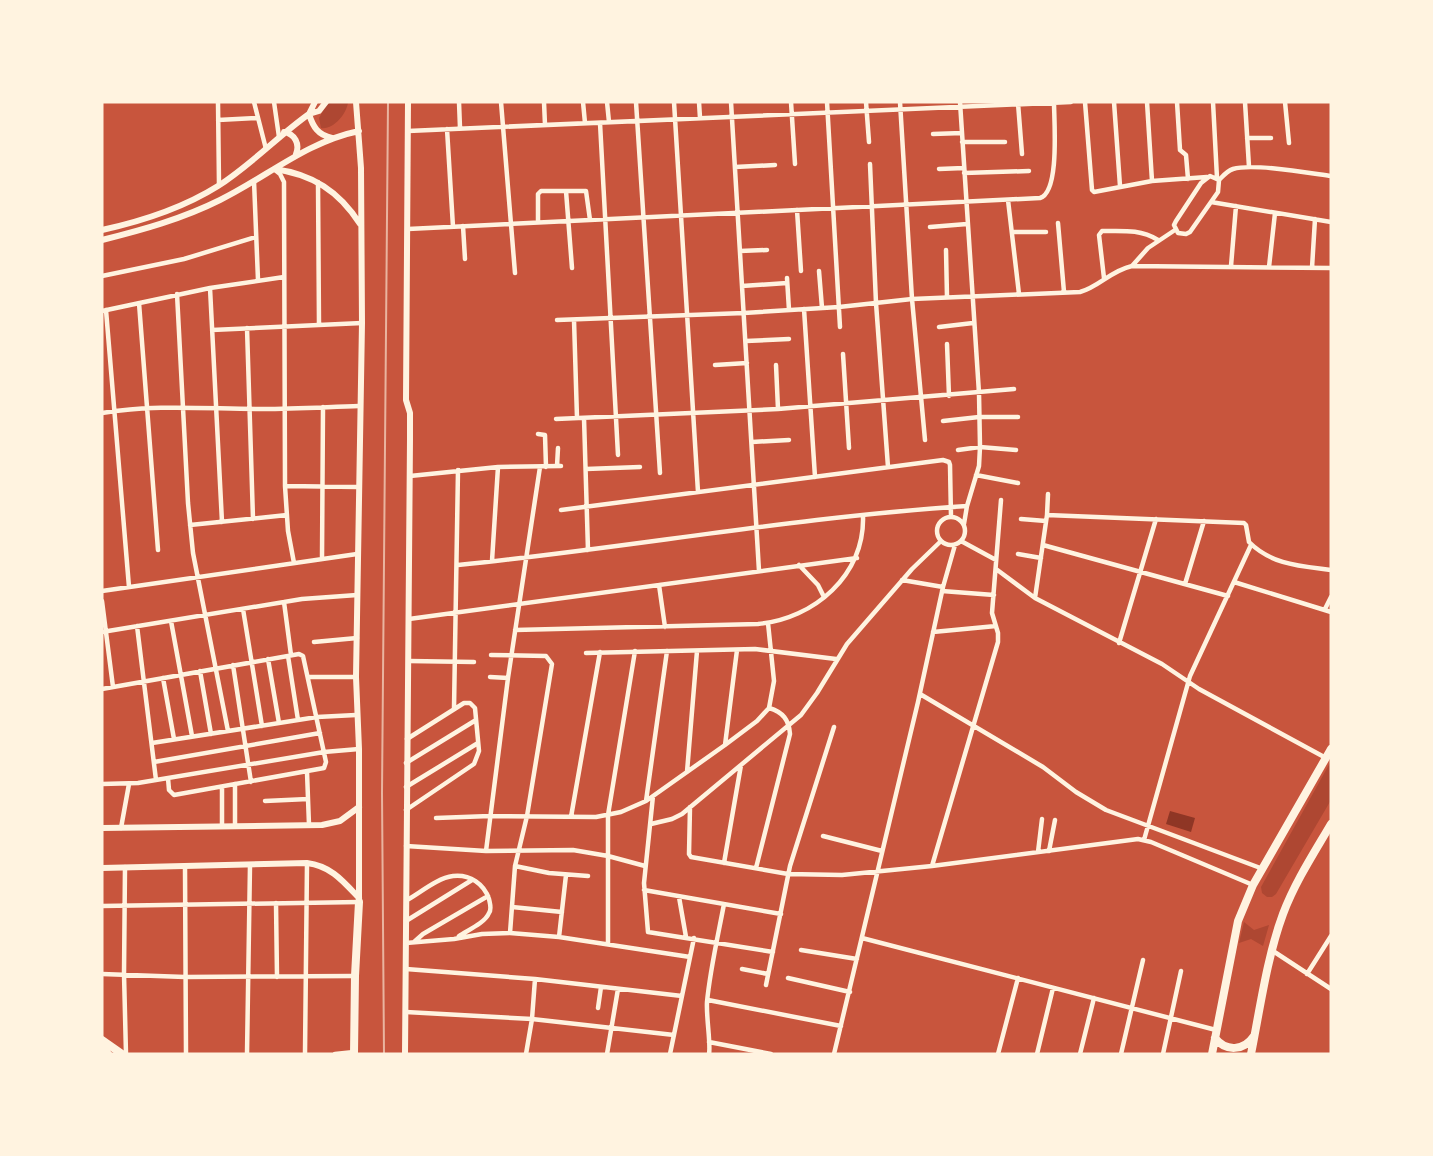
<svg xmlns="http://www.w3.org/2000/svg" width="1433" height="1156" viewBox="0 0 1433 1156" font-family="Roboto,sans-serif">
<rect width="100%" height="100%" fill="#c8553d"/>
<path fill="#ae4732" d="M328,102h20c-1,12 -15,28 -27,26l-2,-10z
M1331,761v39l-55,94 -4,3h-5l-5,-4 -1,-6z
M1244,922l10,8 15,-5 -6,21 -12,-7 -12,4z"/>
<path fill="#8f3625" d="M1170,811l25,7 -4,14 -25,-8z"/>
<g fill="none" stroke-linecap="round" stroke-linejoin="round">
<path stroke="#fff3e0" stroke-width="4.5" d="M218,102l1,83
M254,102l12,47
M274,102l5,35
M459,102l1,26
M501,102l14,171
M544,102l1,23
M583,102l2,21
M607,102l2,20
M636,102l24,371
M674,102l24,390
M699,102l1,16
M731,102l28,469
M791,102l4,62
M827,102l13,225
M866,102l3,40
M900,102l12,197 13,141
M960,102l19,291 1,54 -1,19 -12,40 -3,18
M1085,102l7,88 2,2 58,-11 55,-4
M1114,102l6,84
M1147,102l5,79
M1177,102l3,48 6,5 2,24
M1213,102l4,76
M1245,102l4,65
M1285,102l4,41
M1018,103l4,51
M218,120l40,-2
M600,123l18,332
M447,129l6,98
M408,131l663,-29
M933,134l29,-1
M1247,138h24
M962,142h43
M870,164l6,139 12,164
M735,167l40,-2
M939,169l25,-1
M275,170l5,4 4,8 1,304 3,45 6,32
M964,173l65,-2
M1210,176l9,4 -1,12 -28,40 -4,2 -8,-1 -4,-8 2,-4 25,-38z
M1219,180c4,-4 8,-9 14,-11 20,-6 76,4 98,7
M254,181l4,99
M318,182l1,143
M566,191l6,77
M1008,200l11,94
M1211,202l120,20
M797,210l4,61
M538,222v-28l3,-3h45l4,29
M1058,223l6,69
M463,226l2,33
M930,227l37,-3
M408,229l632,-31c20,-6 14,-77 14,-96
M1012,232h34
M946,250l1,47
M740,251l27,-1
M1132,266l16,-18 27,-18
M1231,266l5,-60
M1269,267l6,-54
M1312,268l3,-49
M819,271l3,37
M102,276l82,-17 72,-22
M787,278l2,32
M1104,278l-5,-43 3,-4c21,0 38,-2 56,9
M742,286l45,-3
M210,288l12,234
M177,294l11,209 5,50 35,178
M139,303l19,247
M804,309l11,168
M106,310l23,277
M102,311l108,-23 74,-11
M557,320l187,-7 95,-6 73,-8 168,-7c19,-5 30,-21 52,-26l199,2
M574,320l3,98
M939,327l34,-4
M247,328l6,191
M212,330l150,-7
M746,341l43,-2
M947,344l2,52
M843,354l6,94
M715,365l32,-2
M776,365l2,44
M102,413c54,-9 106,-4 161,-4 32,0 64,-2 96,-3
M584,418l4,132
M556,419l222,-10 236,-20
M943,421l36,-4h39
M538,434l7,1 1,32
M752,442l37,-2
M958,450l22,-3 36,3
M557,466l1,-18
M586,469l54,-2
M976,475l42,8
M410,476l88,-9 63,-1
M285,486l73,1
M561,510l382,-50 6,2 1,3 1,52
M1047,515l197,8 2,2 3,17c23,23 51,24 82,28
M937 531a14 14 0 1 1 28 0a14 14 0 1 1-28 0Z
M1021,519l25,2
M190,525l97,-10
M961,541l35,19
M1043,545l185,51
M1018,554l23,4
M322,559l1,-152
M492,561l6,-94
M458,565c170,-17 338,-48 509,-59
M799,565l19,20 6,12
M996,569l39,29 127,66 37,25 127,69
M902,580l41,7
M1234,582l97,30
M1185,584l19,-63
M659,585l6,42
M102,591l255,-37
M942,591l52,4
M1035,598l12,-83 1,-21
M102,601l11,86
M284,602l7,53
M243,609l19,117
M1325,609l6,-12
M409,619l448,-61
M171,621l21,115
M137,626l19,154
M515,630l243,-6c56,-5 107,-49 105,-108
M102,632l200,-33 55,-4
M933,632l63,-6
M314,642l43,-4
M1119,643l37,-124
M586,653l169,-4 81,10
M491,655l55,1 6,8 -25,152 -12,50 -5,67
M288,656l10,64
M268,659l11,64
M409,661l65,1
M233,665l18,117
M200,671l11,63
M309,677h47
M490,677l18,1
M163,678l11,61
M102,689l197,-35 4,2 23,106 -2,6 -150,27 -5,-5 -1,-12
M920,694l123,73 33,25 30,18 157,59
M454,709l4,-239
M152,743l165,-26 39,-2
M725,745l12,-95
M154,762l166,-29
M406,763l70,-43
M307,772l2,53
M687,772l10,-121
M102,784l36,-1 186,-31 35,-3
M235,784v42
M222,787v39
M406,787l72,-44
M653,796l-9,87 4,49 125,20
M265,801l43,-2
M646,801l21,-150
M690,807l-1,47 2,3 97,17 54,1 90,-9 206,-27 13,3 102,43
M406,810l68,-46 5,-13 -4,-43 -5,-5h-6l-57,36
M571,817l29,-165
M436,818l54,-2 106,1 25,-5 25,-11 79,-56 32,-24 12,-13 5,-27 -6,-58
M651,824l21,-5 10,-5 119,-99 16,-22 30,-49 65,-75 29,-28
M121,828l8,-44
M823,836l59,15
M1144,840l46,-164 61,-131
M406,846l80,5 87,-1 35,6 37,10
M486,851l22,-173 32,-211
M1049,851l6,-31
M1038,852l4,-33
M724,863l17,-98
M515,866l34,7 39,3
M932,866l66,-224v-9l-6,-20 9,-113
M125,867l-1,107 2,80
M185,867l1,187
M756,868l34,-134c-1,-14 -7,-22 -21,-26
M644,890l137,24
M679,897l7,40
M407,900c13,-7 30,-22 46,-24 17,-2 31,8 36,23 1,5 3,10 0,14 -4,10 -21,17 -30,23
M276,903l1,74
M102,906l257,-4
M512,907l50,5
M406,921l66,-41
M559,937l7,-62
M862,938l354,92
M414,942l9,-8 65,-38
M406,943l48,-4 28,-5 28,-1 49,4 131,20
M608,944v-129l27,-164
M801,950l56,9
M1273,951l58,38
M406,969l129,10 147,17
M742,969l26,5
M102,974l83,3 170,-1
M1307,974l24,-38
M788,978l62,14
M766,985l24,-119 44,-139
M708,1000l133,26
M598,1008l3,-21
M406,1012l126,7 142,16
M709,1042l62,12
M247,1054l3,-189
M305,1054l2,-191
M335,1054l19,-2
M526,1054l6,-35 3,-40
M607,1054l11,-65
M670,1054l24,-116
M709,1054c2,-9 -3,-38 -2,-52 3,-32 11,-66 17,-98
M834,1054l84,-352 25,-115 12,-42
M998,1054l20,-76
M1037,1054l16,-66
M1080,1054l14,-56
M1121,1054l22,-94
M1163,1054l18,-83"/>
<path stroke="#fff3e0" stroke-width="6" d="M326,102l-7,9 -10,3c4,13 9,21 23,24
M356,102l5,66 1,155 -6,354 3,72v153
M284,132c11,2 16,12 12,22
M274,169c38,5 65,22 86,55
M102,230c41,-9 81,-22 116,-44 33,-21 60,-50 91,-72l6,-12
M102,240c40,-10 80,-21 118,-40 47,-23 86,-58 139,-69
M102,828l220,-3 18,-4 19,-14
M102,868l205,-5c24,3 36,18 52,35
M405,1054l5,-615v-26l-4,-13 2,-298"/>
<path stroke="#fff3e0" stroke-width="8" d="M1215,1038c11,14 29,13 39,-2
M102,1040l20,14
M102,1049l6,5
M354,1054l1,-78 4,-74
M1212,1054l26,-133 15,-36 78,-136
M1251,1054c9,-45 16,-97 32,-140 12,-32 31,-61 48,-90"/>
<path stroke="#e9b49f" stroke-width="2" d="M384,1054l-2,-261 6,-691"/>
</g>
<rect width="1433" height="1156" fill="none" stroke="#fff3e0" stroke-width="207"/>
</svg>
